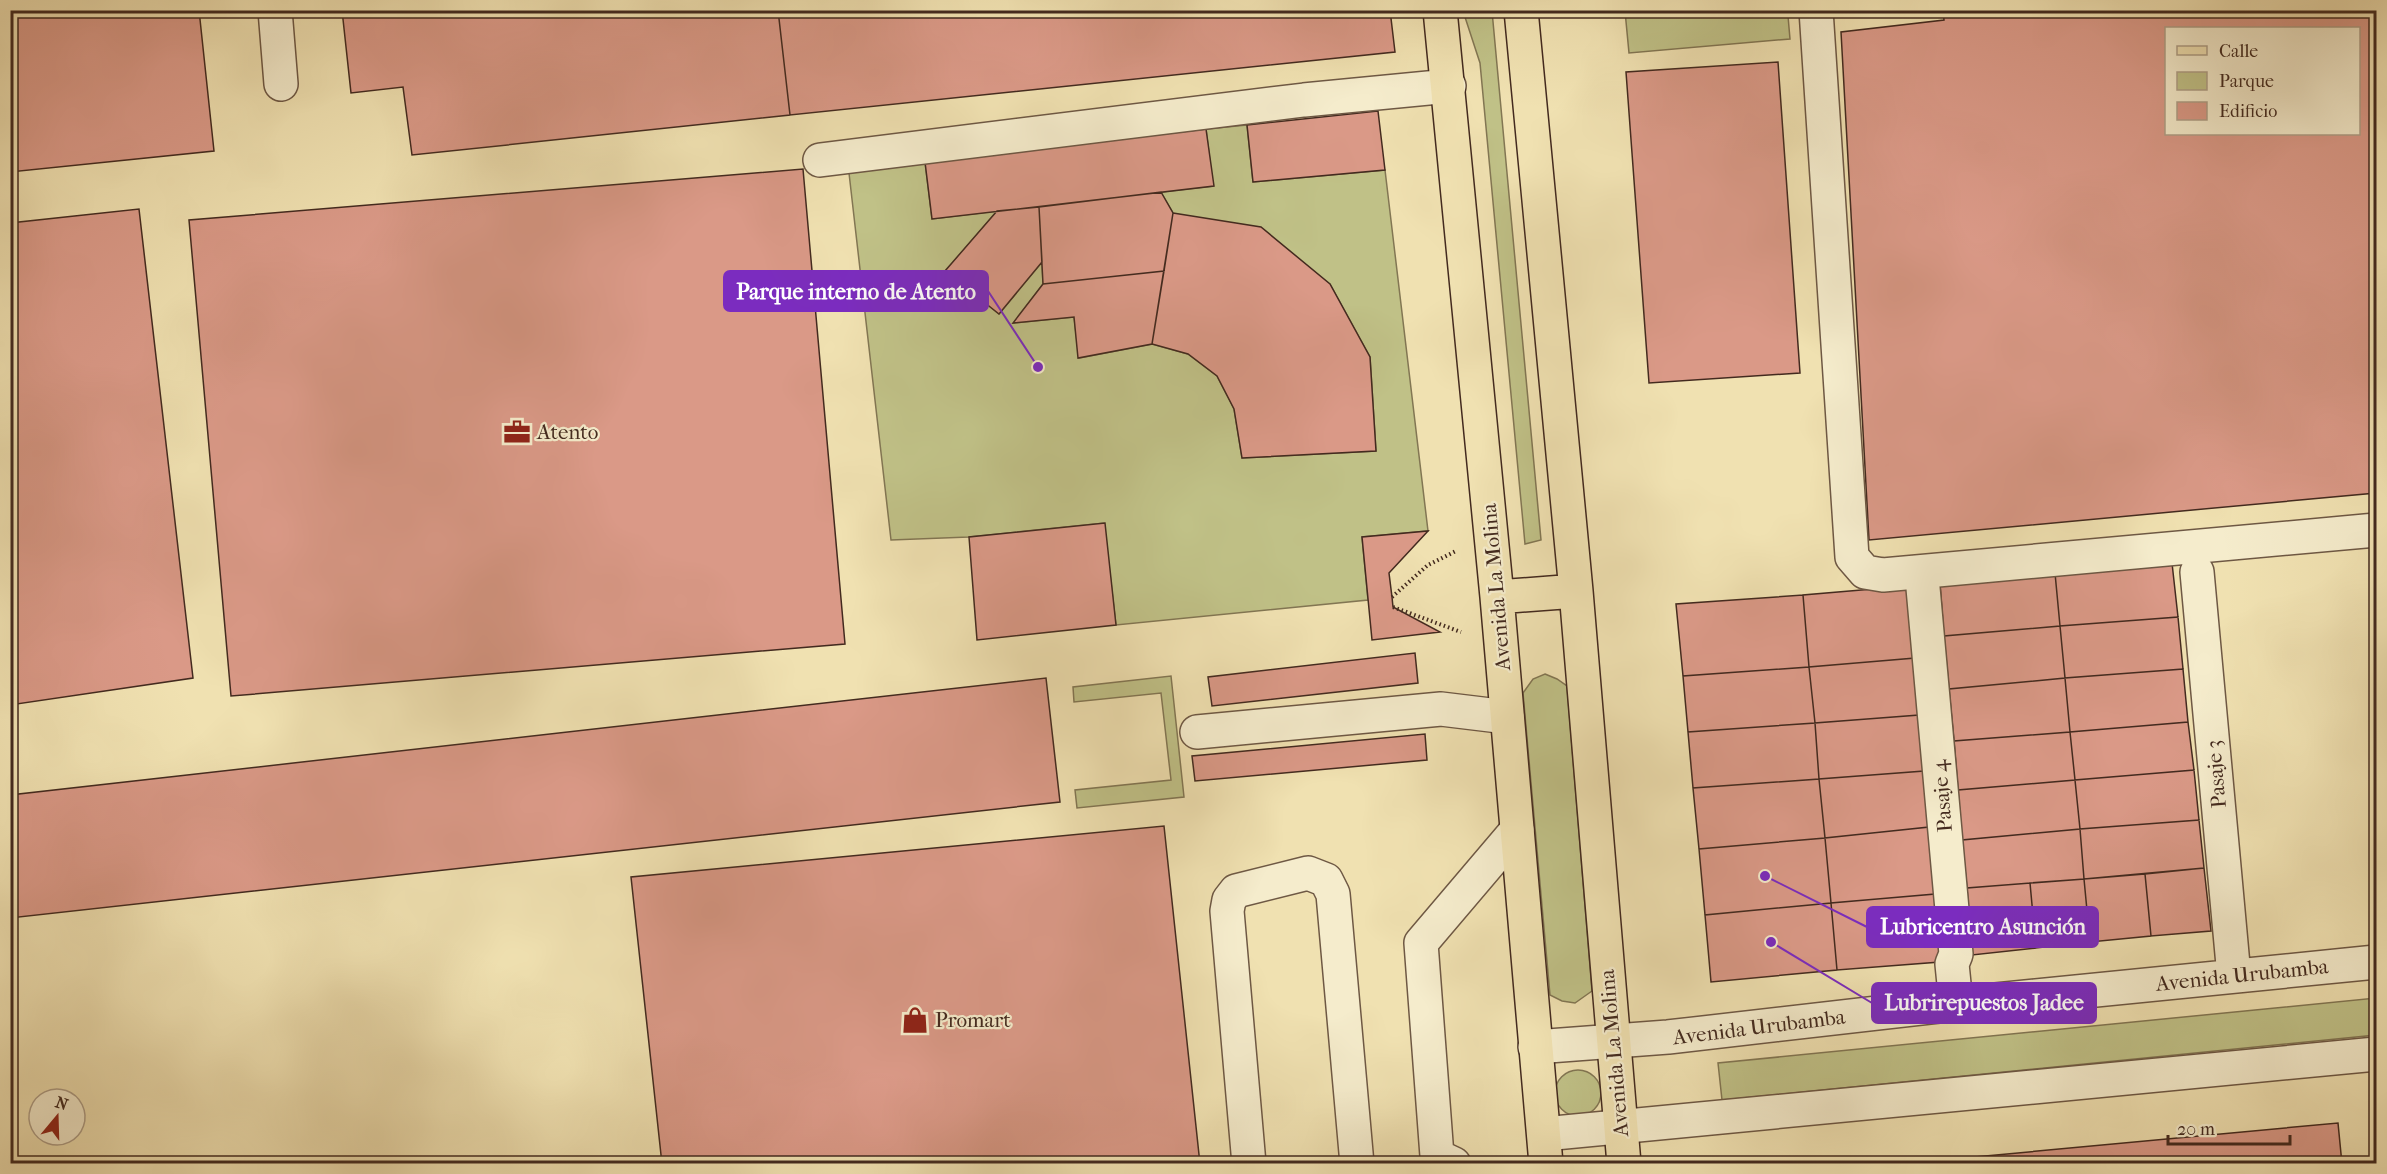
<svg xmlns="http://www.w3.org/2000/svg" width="2387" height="1174" viewBox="0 0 2387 1174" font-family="'IM FELL French Canon',serif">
<rect width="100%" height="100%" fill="#f0e1b1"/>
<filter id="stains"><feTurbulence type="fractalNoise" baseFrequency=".00333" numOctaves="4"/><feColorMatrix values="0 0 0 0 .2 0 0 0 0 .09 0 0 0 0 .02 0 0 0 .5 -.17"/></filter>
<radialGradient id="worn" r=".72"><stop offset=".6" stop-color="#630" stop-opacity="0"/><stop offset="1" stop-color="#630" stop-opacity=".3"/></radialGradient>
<path fill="#c0c187" stroke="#827653" stroke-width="1.5" d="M1463,11h29l49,529 -16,4 -45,-481z
M1625,11h159l4,5 2,23 -161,14z
M1247,125l6,57 132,-12 43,361 -66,6 6,63 -252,25 -12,-102 -135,14 -78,3 -42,-367 76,-11 7,57 65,-8 -51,60 53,43 43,-52 1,22 -29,39 60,-6 5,41 73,-14 36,10 29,22 17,33 8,49 134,-7 -6,-94 -40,-73 -157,-71 -12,-21 52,-6 -7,-57z
M1545,674l12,5 10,7 25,305 -17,12 -13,-2 -12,-6 -27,-302 10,-14z
M1171,676l13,121 -107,11 -2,-18 96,-10 -10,-87 -87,9 -1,-15z
M2376,998v37l-654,65 -4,-37z
M1555 1093a23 23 0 1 1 46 0a23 23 0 1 1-46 0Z"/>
<path fill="#da9987" stroke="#432a1f" stroke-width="1.5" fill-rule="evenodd" d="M10,10h189l15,141 -204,21z
M342,10h436l12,105 -378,40 -9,-68 -52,6z
M778,10h612l5,42 -605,63z
M1943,10h433v483l-507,47 -28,-508 103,-12zM2166,28h192v106h-192z
M1778,62l22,311 -151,10 -23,-311z
M1378,111l7,59 -132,12 -6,-57z
M1206,129l8,57 -282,33 -7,-57z
M803,169l42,475 -614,52 -42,-476z
M1161,192l12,21 -9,58 -121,13 -4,-77z
M1039,207l3,55 -43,52 -54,-43 52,-60z
M139,209l54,469 -183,27v-482z
M1173,213l88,14 69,57 40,73 6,94 -134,7 -8,-49 -17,-33 -29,-22 -36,-10z
M1164,271l-12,73 -74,14 -4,-41 -61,6 30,-39z
M1105,523l11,102 -139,15 -8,-103z
M1428,531l-39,42 3,24 1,10 47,25 -68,8 -10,-103z
M2172,563l6,54 -118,9 -5,-53z
M2055,573l5,53 -116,10 -4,-52z
M1908,586l7,72 -106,9 -6,-72z
M1803,595l6,72 -126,9 -7,-72z
M2178,617l5,52 -118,9 -5,-52z
M2060,626l5,52 -116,11 -5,-53z
M1415,653l3,30 -206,23 -4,-29z
M1915,658l4,57 -104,8 -6,-56z
M1809,667l6,56 -127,9 -5,-56z
M2183,669l5,53 -118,10 -5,-54z
M1046,678l14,124 -1050,116v-123z
M2065,678l5,54 -116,9 -5,-52z
M1919,715l5,56 -105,8 -4,-56z
M2188,722l6,48 -119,10 -5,-48z
M1815,723l4,56 -126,9 -5,-56z
M2070,732l5,48 -117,10 -4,-49z
M1425,734l2,26 -232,21 -3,-25z
M2194,770l5,50 -119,9 -5,-49z
M1924,771l5,56 -104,11 -6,-59z
M1819,779l6,59 -126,11 -6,-61z
M2075,780l5,49 -118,11 -4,-50z
M2199,820l5,48 -120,11 -4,-50z
M1164,826l36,338h-538l-31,-287z
M1929,827l6,67 -104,9 -6,-65z
M2080,829l4,50 -117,9 -5,-48z
M1825,838l6,65 -126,12 -6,-66z
M2204,868l7,63 -60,5 -6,-62z
M2145,874l6,62 -61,6 -6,-63z
M2084,879l6,63 -54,6 -6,-65z
M2030,883l6,65 -64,7 -5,-67z
M1935,894l5,68 -103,8 -6,-67z
M1831,903l6,67 -126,12 -6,-67z
M2338,1123l4,41h-421v-2z"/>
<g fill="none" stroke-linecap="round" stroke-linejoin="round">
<defs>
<path id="minor" d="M275,10l6,74
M1816,10l36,547 13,15 18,3 493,-45
M820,160l484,-60 145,-14
M2197,572l37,404
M1923,588l33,366 -4,10 4,40
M1197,732l244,-23 66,8
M1535,1047l133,-10 288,-33 420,-42
M1544,1134l832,-80
M1249,1164l-22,-253 2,-11 7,-9 72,-18 18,7 7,14 24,270
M1454,1164l-17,-8 -16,-213 96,-113"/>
<path id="major" d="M1440,10l57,587 49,567
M1521,10l55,581 48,573
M1497,597l79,-6"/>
</defs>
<use href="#minor" stroke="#6e5844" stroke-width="36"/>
<use href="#major" stroke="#432a1f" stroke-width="36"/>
<path stroke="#432a1f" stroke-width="4" stroke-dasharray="1.5 3" stroke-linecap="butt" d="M1392,597l36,-32 28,-14
M1393,607l68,25"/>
<use href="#minor" stroke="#f5eccc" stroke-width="33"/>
<use href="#major" stroke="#f0e1b1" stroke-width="33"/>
</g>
<defs>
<symbol id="office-bare" viewBox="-9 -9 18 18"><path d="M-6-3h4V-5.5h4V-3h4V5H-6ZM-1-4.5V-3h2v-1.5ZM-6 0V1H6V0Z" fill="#8f2418" stroke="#f5eccc" stroke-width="2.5" paint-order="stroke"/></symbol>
<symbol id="shop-bare" viewBox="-9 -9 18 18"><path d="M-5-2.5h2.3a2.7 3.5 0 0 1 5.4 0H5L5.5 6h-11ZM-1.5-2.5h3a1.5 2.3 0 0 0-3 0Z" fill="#8f2418" stroke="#f5eccc" stroke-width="2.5" paint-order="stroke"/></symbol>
</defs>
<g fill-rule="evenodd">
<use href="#office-bare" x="498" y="413" width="38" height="38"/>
<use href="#shop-bare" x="896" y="1001" width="38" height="38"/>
</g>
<g text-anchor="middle" stroke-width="4.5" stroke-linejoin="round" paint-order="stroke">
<g font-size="21" fill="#432a1f" stroke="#f5eccc" text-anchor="start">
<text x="537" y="439">Atento</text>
<text x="935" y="1027">Promart</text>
</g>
<g font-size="21" fill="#432a1f" stroke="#f5eccc">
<text transform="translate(1496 587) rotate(-95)" y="7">Avenida La Molina</text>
<text transform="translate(2216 774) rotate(-95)" y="7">Pasaje 3</text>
<text transform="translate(1942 796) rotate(-95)" y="7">Pasaje 4</text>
<text transform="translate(2242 975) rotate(-6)" y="7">Avenida Urubamba</text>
<text transform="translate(1759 1027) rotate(-7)" y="7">Avenida Urubamba</text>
<text transform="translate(1614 1053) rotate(-95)" y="7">Avenida La Molina</text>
</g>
</g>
<path fill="none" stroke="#7b2cbf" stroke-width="2" d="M1038 367L988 291M1765 876L1867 927M1771 942L1872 1003"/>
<g fill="#7b2cbf" stroke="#f5eccc" stroke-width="2">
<circle cx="1038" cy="367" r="6"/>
<circle cx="1765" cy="876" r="6"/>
<circle cx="1771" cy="942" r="6"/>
</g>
<g fill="#7b2cbf" stroke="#7b2cbf" stroke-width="2">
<rect x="724" y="271" width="264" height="40" rx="6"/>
<rect x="1867" y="907" width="231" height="40" rx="6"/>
<rect x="1872" y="983" width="224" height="40" rx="6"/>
</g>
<g font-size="22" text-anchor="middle" font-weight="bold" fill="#fff">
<text x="856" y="299">Parque interno de Atento</text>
<text x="1983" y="934">Lubricentro Asunción</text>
<text x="1984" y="1010">Lubrirepuestos Jadee</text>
</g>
<rect width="2387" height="1174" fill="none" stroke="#f0e1b1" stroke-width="36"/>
<rect x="12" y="12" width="2363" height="1150" fill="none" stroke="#432a1f" stroke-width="3"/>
<rect x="18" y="18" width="2351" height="1138" fill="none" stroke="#432a1f" stroke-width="1.5"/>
<rect x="2165" y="27" width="195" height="108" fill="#f5eccc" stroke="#ae9e87" stroke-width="1.5"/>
<rect x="2177" y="46" width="30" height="9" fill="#f0e1b1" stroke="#ae9e87" stroke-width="1.5"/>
<text x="2219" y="57" font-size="18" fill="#432a1f">Calle</text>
<rect x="2177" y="72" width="30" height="18" fill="#c0c187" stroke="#ae9e87" stroke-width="1.5"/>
<text x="2219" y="87" font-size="18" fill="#432a1f">Parque</text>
<rect x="2177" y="102" width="30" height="18" fill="#da9987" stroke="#ae9e87" stroke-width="1.5"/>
<text x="2219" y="117" font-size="18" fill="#432a1f">Edificio</text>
<g transform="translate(57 1117) rotate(19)"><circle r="28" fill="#f5eccc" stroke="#ae9e87" stroke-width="1.5"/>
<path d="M0-4.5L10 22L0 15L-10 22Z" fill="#8f2418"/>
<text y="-9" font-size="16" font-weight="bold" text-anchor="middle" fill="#432a1f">N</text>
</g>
<path d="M2168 1135v9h122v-9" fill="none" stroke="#432a1f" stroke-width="3"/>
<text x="2177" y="1135" font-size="18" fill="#432a1f" stroke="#f5eccc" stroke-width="4.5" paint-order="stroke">20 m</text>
<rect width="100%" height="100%" filter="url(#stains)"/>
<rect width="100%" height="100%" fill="url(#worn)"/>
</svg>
